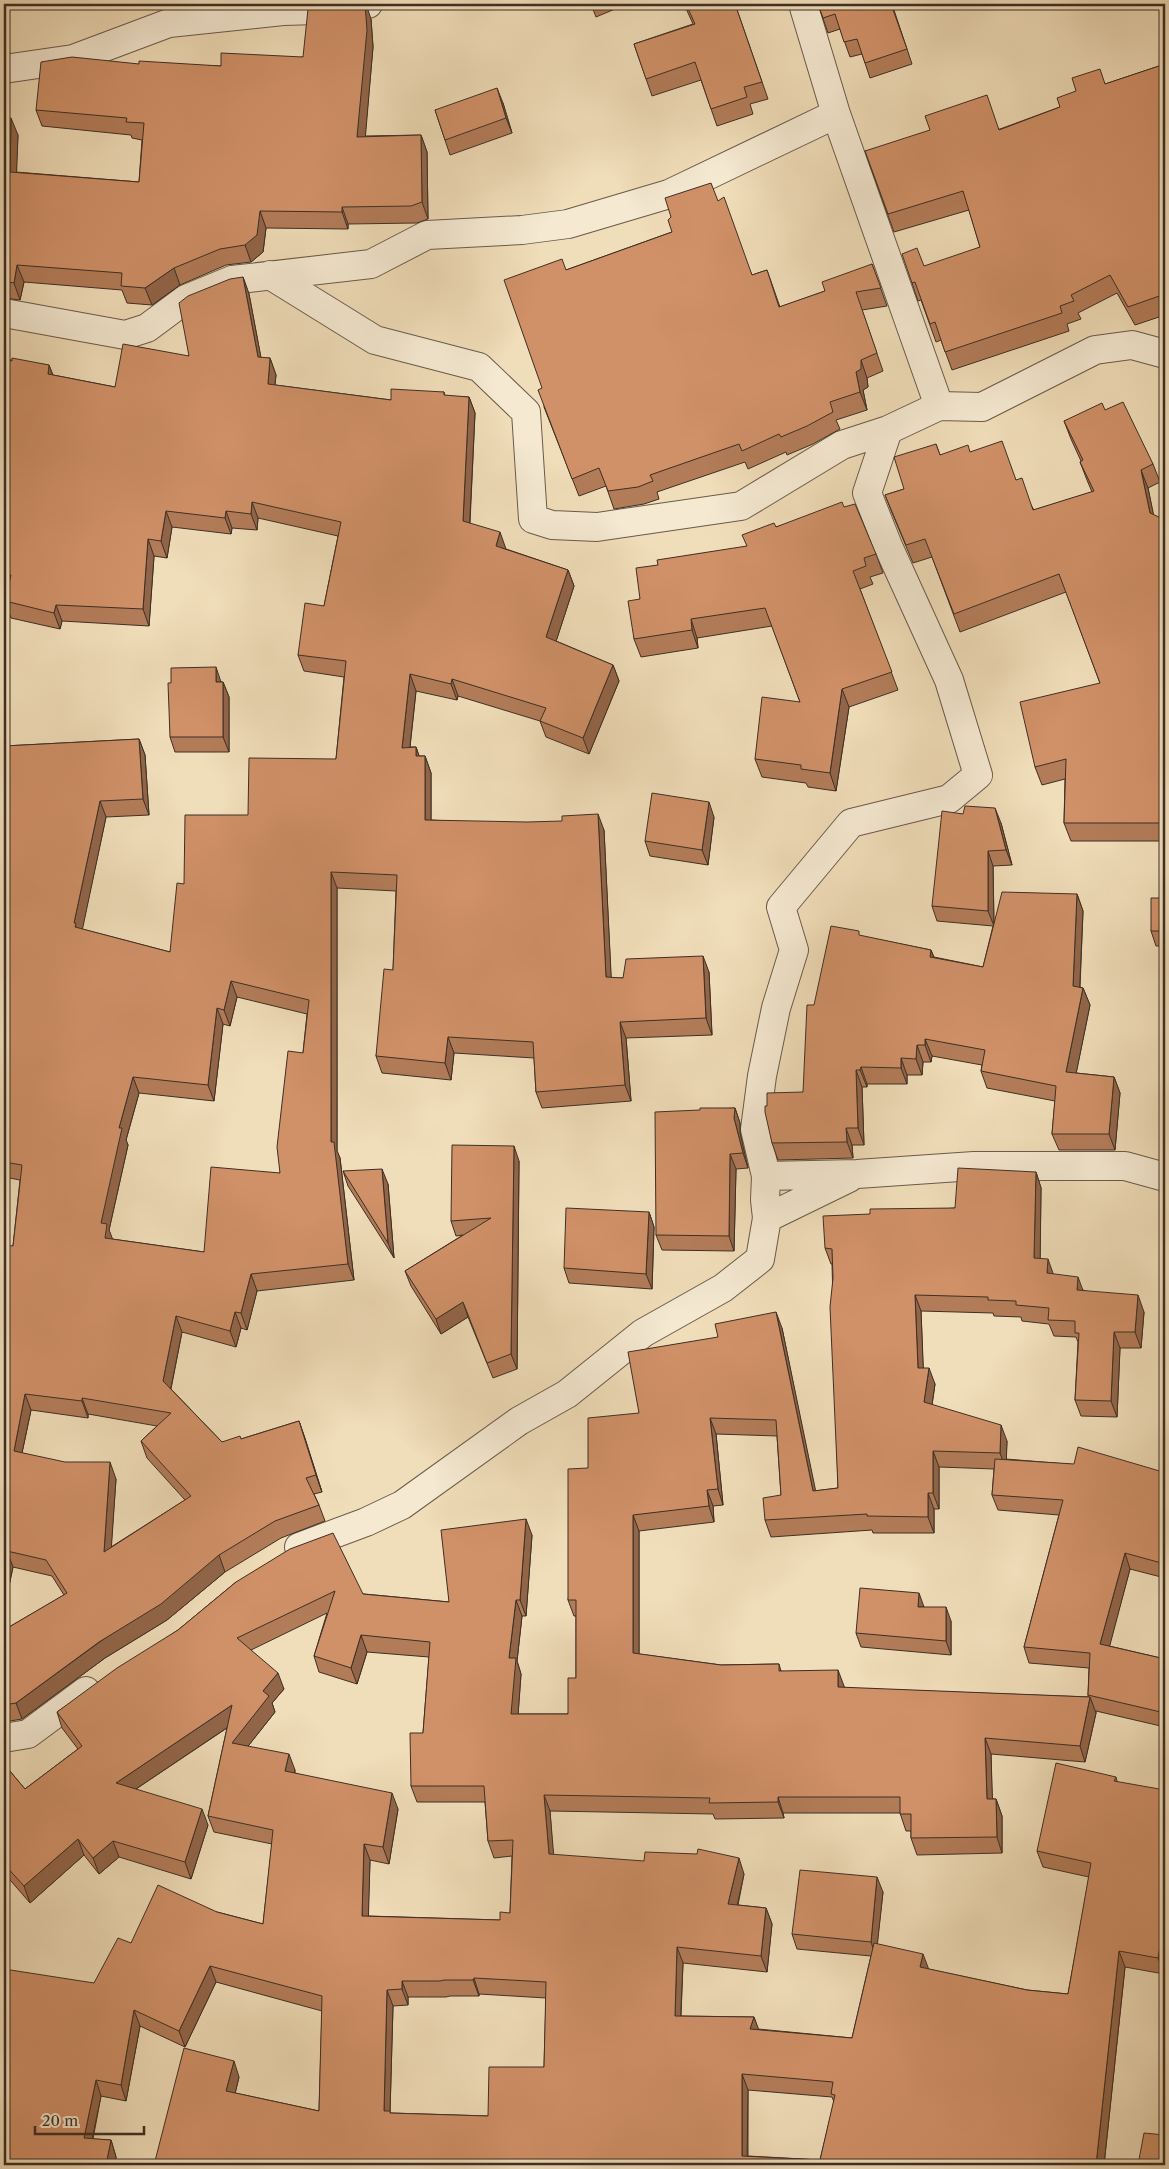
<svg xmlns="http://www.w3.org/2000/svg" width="1169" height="2169" viewBox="0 0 1169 2169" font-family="'Libre Caslon Text',serif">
<rect width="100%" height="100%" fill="#f0ddb9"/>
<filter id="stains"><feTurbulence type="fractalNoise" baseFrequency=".004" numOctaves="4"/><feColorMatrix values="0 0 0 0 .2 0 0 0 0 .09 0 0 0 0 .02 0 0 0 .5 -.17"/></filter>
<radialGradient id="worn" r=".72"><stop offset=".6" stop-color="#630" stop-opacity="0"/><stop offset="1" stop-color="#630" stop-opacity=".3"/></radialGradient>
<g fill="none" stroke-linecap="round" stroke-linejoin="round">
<defs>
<path id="minor" d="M4,69l69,-10 96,-36 114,-12 69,-2 16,-5
M836,114l103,292
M270,275l105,65 104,27 47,45 7,107 19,6 45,2 144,-21 101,-61 46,-15
M4,313l121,22 22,-7 39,-29 46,-19 139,-16 56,-29 95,-5 46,-6 101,-30 167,-80 -33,-110
M766,1176l91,-2 117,-8h151l40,11
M767,1218l82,-40
M299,1547l67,-25 36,-17 117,-84 48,-27 76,-61 80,-45 37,-29 7,-41 -2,-18 1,-24 -11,-47 7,-53 14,-68 18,-58 -13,-43 70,-84 98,-24 29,-24 -29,-95 -61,-134 -21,-53 21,-63 51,-24 43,1 113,-57 37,-5 33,9
M4,1738l24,-4 58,-43"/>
</defs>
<use href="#minor" stroke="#6a5a4a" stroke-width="30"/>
<use href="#minor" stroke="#f5e9d2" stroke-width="28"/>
</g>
<path fill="#b37c59" stroke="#3d2f25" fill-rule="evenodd" d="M591,4h36l-31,13z
M684,4h51l33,95 -18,5 3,10 -36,12 -16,-46 -49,16 -18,-52 59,-20z
M818,4h74l20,60 -42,14 -8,-24 -12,3 -10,-28 -12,4z
M371,19l2,28 -8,89 56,-1 6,17 1,67 -11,4 -69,1v5l-82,-1 -3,24 -12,10 -25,3 -46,20 -28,20 -25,-2 -5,-13 -98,-8 -4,18 -16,-2v-180l14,17 -2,37 123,10 3,-42 -10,-2 -1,-3 -89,-9 -6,-16 103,-46 82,2 82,-9z
M4,37l3,13 -3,1z
M1165,64v251l-30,10 -18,-32 -39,20 3,6 -14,5 2,7 -117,39 -11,-30 -5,2 -15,-42 -3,1 -6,-18 68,-36 -11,-37 -75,22 -29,-81 135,-22 60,-22 45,-23z
M503,103l9,30 -62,22 -15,-45z
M718,201l34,74 15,-5 13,37 45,-16 47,-27 15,42 -25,4 21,61 -16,7 1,9 -5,3 4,20 -31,10 4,9 -27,15 -26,11 -1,-3 -38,17 -3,-7 -88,30 2,7 -15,5 -30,5 -8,-23 -27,10 -35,-89 22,-137 106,-38z
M243,277l6,17 12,64h9l6,17 -1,10 116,15 53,-8 1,4 24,1 6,16 -5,110 36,26 62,21 6,16 -18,55 57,24 6,16 -30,73 -43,-17 -6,-16 -82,-25 -1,4 -41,-9 -6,56h6l3,9h6l6,17v47l173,10 7,148h12l86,-6 3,63 -86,3 5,63 -89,7 -6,-16 -2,-34 -80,-5 -3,27 -69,-7 -6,-17 17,-86 3,-79 -59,-3v263l3,7 14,122 -97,11 -10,39 -6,-2 -5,19 -54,-15 -11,57 51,53 19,-3 58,-18 23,71 -8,2 5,11 6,16 -44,17 -56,34 -58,48 -62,38 -83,61 -18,3v-92l60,-35 -12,-19 -39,-9 -9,42 9,-363 7,-66 -16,-3v-431l135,-7 6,16 4,60 -43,2 -24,112 88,23 14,-68 64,-69 88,-56 8,-82 -40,-6 -6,-16 26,-49 14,-70 -80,-18 -1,12 -25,-2 -1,6 -59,-7 -5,31 -13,-2 -5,70 -87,-5 -2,8 -49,-11 -6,-17 3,-12 -4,-1v-229l45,6 4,10 62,12 74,-31zM237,997l70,17 -4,39 -23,120 -76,79 -92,-13 -3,-9 19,-85 -2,-5 13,-47 75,8 9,-77 7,2zM31,1410l57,8v-4l69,12 -16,15 6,17 38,42 -74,47 5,-68 -94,-26z
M1105,410l48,54 7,18 -12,6 5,26 12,19v308h-94l-7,-18 1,-44 -23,6 -7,-18 65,-84 -34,-91 -106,40 -28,-75 -19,6 -21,-50 -7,-18 19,-6 32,-45 4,11 30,-3 46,28 18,30 58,-18 -5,-12 -7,-18 1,-1 -10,-22 -7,-18z
M844,507l32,47 7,19 -13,4 3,7 -13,5 38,101 -49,17 -13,84 -28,-4 -2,-4 -44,-6 -7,-18 45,-57 -28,-76 -75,12 1,10 -57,9 -7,-18 6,-40 18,-34 88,-18 30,-20z
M221,682h2l6,15v55h-54l-5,-15z
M714,817l-6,48 -58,-9 -5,-15z
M1001,823l11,42 -19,1 1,58 83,-30 6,17 -3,76 3,1 7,17 -14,68 38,4 6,16 -5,57h-56l-7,-16 3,-33 -68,-13 -6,-17 1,-6 -50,-9 -1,6h-8l-1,13h-15v9h-40v3h-5l2,58h-12l1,13 -75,2 -6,-17 -5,-37 36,-14 58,-156 70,14 3,7 49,10 10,-41 -56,-5 -5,-15z
M1165,898v48h-9l-5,-15z
M735,1108l5,15v10l8,35 -12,1 -2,82 -72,-1 -6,-15 44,-125z
M519,1161l-2,208 -24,9 -25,-61 -27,17 -30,-48 -6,-15 58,-36 -7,1 -5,-15z
M343,1171l45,13 6,74 -46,-72z
M1036,1172l5,16 -1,71 13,15 30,16 61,22 -3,36h-21l-3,69 -36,-1 -6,-16 3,-58 -2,-5 -22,-1 -5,-12 -27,-3 -1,-4 -27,-1 -1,-3 -72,-2 2,57 12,16 -3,21 75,36 -1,18 157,13 2,-13v119l-35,-9 -21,77 56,13v68l-69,-16v2l-11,49 -94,-8 1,45h4l6,17v37l-85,2 -6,-17v-7h-5l-6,-18h-117l1,5 -69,1 -2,-5 -163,-3 3,44 191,19 -6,31 28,3 6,16 -5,48 -84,-9 -2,53 73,1 4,12 94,9 19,-82 -74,-7 -5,-15 91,-42 -6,52 51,25 99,21 41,4 21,-117 -46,-10 -6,-16 79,-74 48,197 -39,-7 -21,198h-950l85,-88 -4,16 84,18 3,-100 -106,-29 -31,65 -45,-21 -14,75 -25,-5 -8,43 18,1 5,17 -1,8h-111l90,-182 37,-40 86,-31 46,12 9,-80 -58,-12 -6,-16 19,-88 -91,61 72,36 -17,54 -72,-22 -20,17 -15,-19 -54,48 -26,-30v-109l21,25 53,-40 -16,-21 -5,-16 121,-82 58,-48 213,20 83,-67 -6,81h-4l-5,45 4,13 -3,40h50l8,-36v-62h-2l-6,-16 20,-132 51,-55 143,-85 33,163 23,-3 -6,-224h-1l-6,-16 45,-34 85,-6zM716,1434l61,2 4,59 -16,25 6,17 101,-7 1,3h61v-24h5v-42l55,2 -2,26 6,15 61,5 -35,132 5,16 60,5 -1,27v2l-244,-9v-2l-63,-15 -2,-7 -58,1 -82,-11v-123l75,-9 -1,-16 10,-1zM327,1613l-13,43 5,16 38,12 10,-32 62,5 -6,76 -12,53 6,16h68l3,39 6,17 18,-2 -2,57 -10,7 -132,-4 2,-56 19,4 9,-55 -103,-36v-3l-47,-24 27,-34 -3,-9 12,-14 -33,-39zM479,1994l67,4 -2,69 -56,49 -97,-3 -1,-1 3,-106 15,-1v-8h38l4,-1h29zM748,2090l84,7 2,5 -14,58 -72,-4z
M649,1212l5,15 -2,62 -83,-6 -5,-15z
M924,1607l27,14v34l-90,-8 -5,-14z"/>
<path fill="#926549" stroke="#3d2f25" d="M366,4l5,15 2,28 -9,106 -7,-16z
M497,88l6,15 9,30 -6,-15z
M11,118l7,17 -2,54 -6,-17z
M421,135l6,17 1,67 -6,-17z
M342,207l6,17v5l-6,-17z
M260,211l6,17 -3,24 -12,10 -6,-17z
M17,265l7,17 -4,18 -6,-17z
M174,268l6,17 -28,20 -7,-17z
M243,277l6,17 15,80 -6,-17z
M270,358l6,17 -3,25 -5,-16z
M861,360l6,18 1,9 -5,3 4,20 -7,-18 -4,-20z
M49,365l6,17 -7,-8z
M469,397l6,16 -6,124 -6,-16z
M1141,470l7,18 9,43 -7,-18z
M252,502l6,16 -1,12 -6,-16z
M166,511l6,16 -5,31 -6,-17z
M226,511l6,17 -1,6 -6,-16z
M500,532l6,17 -4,13 -6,-16z
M148,539l6,17 -5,70 -6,-17z
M568,570l6,16 -22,68 -6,-17z
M56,605l6,16 -2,8 -6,-16z
M691,619l6,19 1,10 -6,-18z
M613,665l6,16 -30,73 -6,-16z
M216,667l5,15h-5z
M410,674l6,17 -8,73 -6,-16z
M452,679l6,17 -1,4 -6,-16z
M223,682l6,15v55l-6,-15z
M842,689l7,18 -13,84 -6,-18z
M139,739l6,16 4,60 -6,-16z
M416,747l6,17 -6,-8z
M425,756l6,17v63l-6,-16z
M100,801l6,16 -25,119 -7,-13z
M709,802l5,15 -6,48 -6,-15z
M995,808l6,15 11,42 -6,-15z
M598,814l6,16 8,164 -6,-17z
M988,851l5,15 1,60 -6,-15z
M331,872l6,16v263l3,7 14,122 -6,-16 -17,-122z
M1077,894l6,17 -4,92 -6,-17z
M931,950l6,17 -7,-10z
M703,956l6,16 3,63 -6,-17z
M231,981l6,16 -7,29 -6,-16z
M1083,988l7,17 -17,84 -7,-17z
M217,1008l6,16 -9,77 -6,-16z
M620,1022l6,16 5,63 -6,-16z
M448,1037l6,16 -3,27 -6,-17z
M925,1039l7,17 -1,6 -6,-17z
M917,1045l6,17 -1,13 -6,-16z
M901,1058l6,17v9l-6,-16z
M861,1067l6,17v3l-7,-17z
M856,1070l6,17 2,58 -6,-17z
M133,1077l6,16 -13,47 2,5 -19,85 4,10 -8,-2 -4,-15 18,-95z
M1114,1077l6,16 -5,57 -6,-16z
M735,1108l5,15v10l8,35 -5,-15 -9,-35z
M846,1128l6,17 1,13 -6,-16z
M514,1146l5,15 -2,208 -6,-15z
M730,1154l6,15 -2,82 -5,-15z
M382,1169l6,15 6,74 -6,-15z
M1036,1172l5,16 -1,86 -6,-16z
M649,1212l5,15 -2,62 -6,-15z
M1048,1259l6,17 -7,-3z
M251,1274l6,17 -10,39 -6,-17z
M1078,1277l6,16 -7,-3z
M915,1295l6,16 3,73 -6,-16z
M1138,1295l6,17 -3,36 -6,-16z
M463,1302l5,15 -27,17 -5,-15z
M235,1312l6,16 -5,19 -6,-16z
M776,1312l6,16 37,179 -6,-16z
M176,1316l6,16 -13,65 -6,-16z
M1114,1332l6,16 -3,69 -6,-16z
M929,1368l6,16 -5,34 -6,-16z
M25,1394l6,16 -12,57 -5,-16z
M82,1398l6,16v4l-6,-17z
M710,1418l6,16 7,71 -5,-16z
M299,1421l6,17 17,54 -6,-17z
M1001,1425l6,16 -1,29 -6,-17z
M933,1451l6,16v42l-6,-16z
M110,1462l6,17 -6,89 -6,-16z
M707,1490l6,16 1,16 -5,-16z
M928,1493l6,16v24l-6,-16z
M633,1515l6,16v138l-6,-16z
M526,1519l6,16 -6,81 -6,-16z
M7,1551l6,16 -9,42v-43z
M1125,1553l5,16 -24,91 -6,-16z
M219,1555l6,17 -58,48 -62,38 -83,61 -6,-16z
M919,1593l5,14h-6z
M516,1600l6,16 -5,45 4,13 -4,56 -6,-16 -2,-56z
M946,1607l5,14v34l-5,-14z
M361,1635l6,17 -10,32 -6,-16z
M838,1670l6,16v18l-6,-17z
M278,1673l6,16 -12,14 3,9 -37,47 -6,-16 31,-52z
M1090,1697l6,16 -11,49 -5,-16z
M232,1705l5,16 -116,78 -5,-16z
M985,1738l6,16 2,62 -6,-17z
M289,1754l6,16 -4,17 -6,-16z
M392,1793l6,16 -9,55 -6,-17z
M544,1795l6,16 5,60 -6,-17z
M778,1797l5,16 1,5 -6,-16z
M996,1799l6,17v37l-5,-16z
M202,1809l6,16 -17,54 -6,-17z
M78,1839l6,16 -54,48 -6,-17z
M113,1841l6,16 -20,17 -6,-16z
M364,1844l6,16 -2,72 -6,-16z
M739,1858l5,16 -10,46 -6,-16z
M877,1877l6,15 -7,65 -5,-15z
M766,1908l6,16 -5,48 -6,-16z
M1165,1918v50l-1,6 -6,-16z
M677,1947l6,16 -3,69 -5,-16z
M1119,1951l6,16 -21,198h-8z
M923,1954l6,16 -9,-3z
M210,1966l6,16 -31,65 -6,-16z
M474,1978l5,16v2l-6,-16z
M402,1981l6,16v8l-6,-16z
M387,1990l6,16 -3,106 6,15 -12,-16z
M134,2010l6,16 -14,75 -5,-16z
M754,2017l6,16 -10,-4z
M234,2061l5,16 -7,30 -6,-16z
M742,2074l6,16 -1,75 -5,-9z
M96,2080l5,16 -12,58 -5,-16z
M111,2140l5,17 -1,8h-9z"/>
<path fill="#d09068" stroke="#3d2f25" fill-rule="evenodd" d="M361,4h4l2,26 -10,107 64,-2 1,67 -11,4 -69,1v5l-82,-1 -3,24 -12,10 -25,4 -46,19 -29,20 -24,-2 1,-13 -105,-8 -3,18 -10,-2v-163h7l-1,54 129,10 5,-59 -18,-1 1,-4 -91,-8 5,-48 31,-5 67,7v-3l82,5v-13l82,4 5,-48 39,-1z
M686,4h49l27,78 -18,5 3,10 -36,12 -16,-47 -49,17 -12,-35 61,-20z
M818,4h73l16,45 -42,14 -8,-24 -13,3 -9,-28 -12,4z
M1165,64v230l-37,13 -18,-32 -39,20 3,6 -14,5 2,7 -117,39 -10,-30 -5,2 -15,-42 -3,1 -10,-29 15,-6 7,18 56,-19 -17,-56 -75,23 -23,-63 65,-21 -5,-14 62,-21 12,35 61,-23 -3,-9 19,-7 -4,-13 28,-9 5,15z
M497,88l9,30 -61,22 -10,-30z
M711,183l7,18 6,-4 28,78 15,-5 12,37 46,-16 -3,-9 50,-18 9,24 -25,4 21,61 -16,7v9l-5,3 4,20 -30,10 3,10 -26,14 -26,11 -2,-3 -37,17 -3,-7 -89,31 3,6 -15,6 -30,4 -9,-23 -27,11 -34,-89 4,-2 -38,-108 58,-21 4,11 106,-38 -4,-12 3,-3 -6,-19z
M243,277l15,80 12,1 -2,26 123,16v-11l53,3v3l25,2 -6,124 37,11 -4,14 72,24 -22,67 67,28 -30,73 -43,-17 6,-13 -94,-29 -1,5 -41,-10 -8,74 14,-1v9h9v64l102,2 35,-1v-5l36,-2 8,163 17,1 3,-19 77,-3 3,62 -86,4 5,63 -89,7 -3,-50 -85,-5 -3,26 -69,-7 8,-87 9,1 4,-95 -66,-3v270h3l14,122 -97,10 -10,39 -6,-1 -5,19 -54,-15 -13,65 59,61 18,-6 1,3 58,-18 17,54 -10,3 13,27 -44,16 -56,34 -58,49 -62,38 -83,61 -12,2v-75l63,-37 -21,-33 -39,-9 -3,15v-321l9,1 9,-81 -18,-3v-416l135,-7 4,60 -43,2 -26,122h2l-1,4 95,25 7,-69 7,1 1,-69h63l1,-57 87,1 10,-98 -48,-6 7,-52 19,3 17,-84 -89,-20 -1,12 -25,-3 -1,7 -59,-7 -5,30 -13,-2 -5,70 -87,-4 -2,8 -49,-12 6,-26 -7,-2v-214l8,2v-3l37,7 -1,9 67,13 8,-43 66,12 -10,-53 9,-7 42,-17zM231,981l78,19 -6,53 -15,-2 -11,96 3,26 -69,-6 -7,85 -99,-14 2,-14 -6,-1 21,-95h-3l14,-51 75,8 9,-77 7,2zM25,1394l57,7v-3l89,15 -30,28 50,55 -87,56 6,-90h-45l-51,-11z
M1123,402l30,62 -12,6 9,43 9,4 6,19v14l-4,2 4,15v256h-101l2,-64 -31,8 -15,-65 80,-19 -41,-109 -105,40 -29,-75 -19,6 -21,-50 19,-6 -10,-32 42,-13 4,11 28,-10 2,7 32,-11 14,39 6,-2 11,32 61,-19 -14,-29 3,-2 -19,-39 38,-18 3,7z
M842,502l2,5 11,-3 21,50 -12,4 2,8 -13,5 39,101 -50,17 -12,84 -29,-4v-4l-46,-6 7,-62 38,5 -35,-94 -74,11 1,11 -58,9 -6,-38 12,-2 -4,-31 22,-3 -1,-5 90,-14 -5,-11 32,-12 2,4z
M216,667v15h7v55h-53l-2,-54h3v-15z
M652,793l57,9 -7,48 -57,-9z
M965,806l30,2 11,42 -18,1v60l-56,-5 10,-95 21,3z
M1002,892l75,2 -4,92 10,2 -17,84 48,5 -5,57h-57l4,-48 -75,-15 4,-21 -60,-11v6h-8l-1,14 -15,-1v10l-40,-1 -1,3h-4l2,58h-12l1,14 -75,1 -7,-31v-6h2v-13l36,-1 4,-87h7l17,-79 28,5v4l72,15 -1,7 53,10z
M1151,898h14v33h-14z
M700,1108h35l-1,10 9,35 -13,1 -1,82 -73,-1 -1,-123 45,-2z
M452,1145l62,1 -3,208 -24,9 -24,-61 -27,17 -31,-48 86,-53 -40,3z
M958,1168l78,4 -2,86 14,1 -1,14 31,4 -1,13 61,5 -3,37h-21l-3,69 -36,-1 4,-67h-4v-12l-27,-1 1,-12 -33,-3v-4l-28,-1v-3l-73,-2 3,73h11l-5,34 77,23 -1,28 -67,-2v42h-5v24l-61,-1v-2l-102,6 -2,-22 18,-3 -5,-75 -66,-2 8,71 -11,1 2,16 -76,9v138l88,12 58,-1v7l59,-1v17l252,10 -10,49 -95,-8 2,61h9l1,38 -86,1v-24h-11v-17h-122v5l-69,1 1,-5 -166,-3 5,59 95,7 1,-9 52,2 1,-5 41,9 -11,46 38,4 -5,48 -84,-9 -2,69 79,1 -4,12 102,9 22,-95 49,11 -3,13 107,23 41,4 23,-131 -54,-12 19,-88 60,14 -2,4 51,9v128l-7,40 -39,-7 -23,214h-544l-72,-1v1h-326l30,-117 50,13 -8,30 93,20 3,-115 -112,-30 -31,65 -45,-21 -13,75 -25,-5 -12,58 27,2 -5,25h-102v-196l90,14 24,-45 13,5 27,-58 59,27 46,12 10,-94 -65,-14 24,-111 -116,78 86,26 -17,53 -72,-21 -20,17 -15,-19 -54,47 -20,-22v-100l21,25 57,-43 -25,-34 60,-44 61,-38 58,-48 54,-33 43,-16 30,61 86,8 -8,-72 85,-11 -6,81h-4l-7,58h7l-5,56h57v-36h8v-78h-8v-131l20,-1v-50l51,-5 -11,-61 90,-15 -3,-13 61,-12 37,179 25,-3 -8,-181 3,-29 -1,-29 -7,-1 -2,-32 47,-2v-5l85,-1zM335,1591l-21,65 37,12 10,-33 69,7 -7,91h-13l1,53h73l4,55 25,-1 -3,73 -10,-1v8l-138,-4 2,-72 19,3 9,-54 -107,-22 4,-17 -57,-11 37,-47 -6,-5 15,-18 -41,-35zM474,1978l72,4 -2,85h-55l-1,49 -98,-3v-2h-6l3,-121 15,-1v-8h38l4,-1h29zM742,2074l91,8 -2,12 4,1 -15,65 -78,-4z
M382,1169l6,74 -45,-72z
M566,1208l83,4 -3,62 -82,-6z
M1078,1447l85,25 2,-13v105l-40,-11 -25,91 65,15v54l-77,-18 2,-42 -66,-6 39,-147 -71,-5 3,-36 79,5z
M860,1588l59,5 -1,14h28v34l-90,-8z
M800,1870l77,7 -6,65 -79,-8z
M1144,2133l21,2v30h-27z"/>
<rect width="1169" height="2169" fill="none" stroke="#f0ddb9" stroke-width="20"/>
<rect x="5" y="5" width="1159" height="2159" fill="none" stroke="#3d2f25" stroke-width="2.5"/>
<rect x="10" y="10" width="1149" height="2149" fill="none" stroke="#3d2f25"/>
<path d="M35 2126v8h109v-8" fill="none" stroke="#3d2f25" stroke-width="2.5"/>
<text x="42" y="2126" font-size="15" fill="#3d2f25" stroke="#f5e9d2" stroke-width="4" paint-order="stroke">20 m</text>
<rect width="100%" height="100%" filter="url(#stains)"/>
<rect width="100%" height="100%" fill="url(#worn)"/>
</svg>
